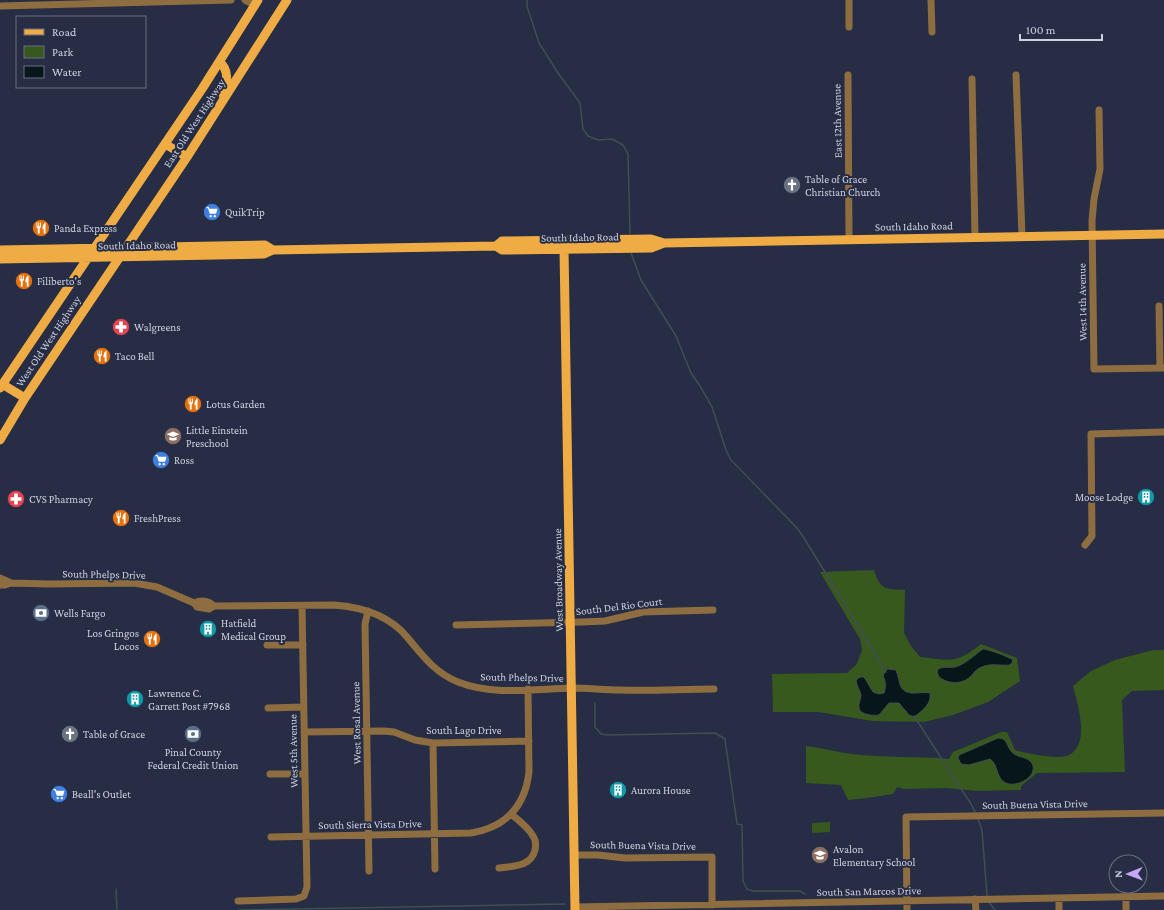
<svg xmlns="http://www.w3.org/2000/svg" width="1164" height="910" viewBox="0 0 1164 910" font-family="'Crimson Pro',serif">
<rect width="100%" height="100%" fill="#262d44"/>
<path fill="#38591e" d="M874,570c6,20 11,19 31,20l-1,43 7,13 9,11c31,3 35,8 61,-13l36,14 3,23 -32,21 -35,13 -29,7 -51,-1 -55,-9h-45l-1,-38 75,-1 10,-9 5,-14 -2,-11 -40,-67z
M1153,650h11v40l-32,1 -10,9 3,72 -88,1 -16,13v4l-44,1 -31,-3 -42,1 -7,-2 -4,7 -26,4 -19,2 -7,-15 -35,-2v-37c16,2 31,6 46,8 33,4 65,2 97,5l4,-7 48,-20h6l8,18c10,3 20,5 30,6 8,1 17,2 24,-1 22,-11 8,-53 4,-69l18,-15 24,-11z
M830,822v10l-18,1v-10z"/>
<path fill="#071618" stroke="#424e54" d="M983,649c5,0 26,8 30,11l-1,3 -2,2c-10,1 -19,-2 -28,2 -6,2 -8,6 -12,10 -9,8 -22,7 -31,0l-2,-5 1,-3c6,-3 11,-1 17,-2 11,-3 19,-12 28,-18z
M888,669l8,1c2,5 3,12 5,17 6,10 19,4 29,6 2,11 -8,18 -16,24l-5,-2 -10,-12h-10l-10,12c-5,1 -19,0 -20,-7 -1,-4 2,-9 2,-13 -1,-6 -5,-9 -5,-15l4,-3h4l9,15 6,2 5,-1c2,-5 2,-12 -1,-17l2,-5z
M998,738c10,0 8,8 14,14 5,6 14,4 19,10 10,13 -15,28 -27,20 -8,-5 -6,-18 -14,-23l-21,6 -8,-1 -3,-6 1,-3z"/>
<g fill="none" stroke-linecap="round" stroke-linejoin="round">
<path stroke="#424e54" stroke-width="1.5" d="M527,0v6l12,37 19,30 22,30 3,26 5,7 10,4 14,-1 11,6 5,9 2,79
M631,253l10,27 35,56 15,37 9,13 12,21 14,43 5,10 66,68 7,10 82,134
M595,703v24l6,7 6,1 108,-2 10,6 12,85 5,1 1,56 4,8 6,2h47l5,3
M914,716l57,88 5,10
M978,819l4,11 5,66
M116,889l1,21
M989,902l6,8
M238,910l327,-6"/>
<path stroke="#8e6e41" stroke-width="7" d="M245,0l10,5
M849,0v27
M931,0l1,32
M0,6l231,-6
M848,75l1,164
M1016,75l6,161
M972,79l3,158
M1099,110l1,59 -6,30 -2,22 2,148 70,-1
M1159,306l1,62
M1085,545l7,-9 -1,-102 73,-2
M0,578l11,5
M0,585h5l6,-2 38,1 85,-1 23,4 37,16 3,4 12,2 5,-3 120,-1c27,2 55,10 73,32 15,18 28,36 51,45 35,14 77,7 114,6 16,0 32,2 48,2 32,1 63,-1 94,-1
M194,603c7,-3 14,-3 20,3
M368,611l-3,13 4,247
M456,625l126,-3 23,-1 38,-9 70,-2
M267,645h36
M268,708l35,-1
M304,732l80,-1 10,1 21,8 18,3 96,-2
M433,743l2,126
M270,774h35
M271,837l200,-4c35,-6 54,-26 58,-61l-1,-83
M574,855h24l27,3 87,-1v48
M499,868c14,-2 32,-1 36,-18 1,-5 1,-10 -2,-14 -5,-9 -15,-16 -22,-22
M1126,897v13
M1059,898v12
M975,899l1,11
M238,901l58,-2 8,-3 3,-9 -5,-281
M575,907l589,-11
M907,910l-1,-93 258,-4"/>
<path stroke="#efac44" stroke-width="9" d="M219,62c11,7 8,23 4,33
M165,144l22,13
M496,246l6,-5 149,-2 13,4 500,-9
M564,249l11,661
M0,250l265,-5 8,5
M0,259l264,-5 9,-4 223,-4 6,4 149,-2 13,-5
M2,384l23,14
M0,388l202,-299 56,-89
M0,440l25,-42 162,-241 100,-157"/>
</g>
<defs>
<symbol id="church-disc" viewBox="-11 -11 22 22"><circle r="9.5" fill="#6b7280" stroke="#262d44"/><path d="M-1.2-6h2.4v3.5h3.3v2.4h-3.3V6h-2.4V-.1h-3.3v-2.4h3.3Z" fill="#fff"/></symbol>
<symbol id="supermarket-disc" viewBox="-11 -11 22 22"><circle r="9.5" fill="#3f7fe0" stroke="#262d44"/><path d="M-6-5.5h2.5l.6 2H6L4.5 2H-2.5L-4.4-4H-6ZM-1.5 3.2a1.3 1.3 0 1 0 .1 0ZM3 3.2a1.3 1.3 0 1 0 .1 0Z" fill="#fff"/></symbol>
<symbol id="restaurant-disc" viewBox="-11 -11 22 22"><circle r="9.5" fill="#e8710a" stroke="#262d44"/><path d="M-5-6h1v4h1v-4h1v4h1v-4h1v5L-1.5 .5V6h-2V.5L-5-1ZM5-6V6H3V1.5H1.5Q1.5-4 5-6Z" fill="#fff"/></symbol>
<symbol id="pharmacy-disc" viewBox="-11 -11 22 22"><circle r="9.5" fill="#e0444e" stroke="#262d44"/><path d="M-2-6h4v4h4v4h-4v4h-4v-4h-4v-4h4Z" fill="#fff"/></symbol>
<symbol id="school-disc" viewBox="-11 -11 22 22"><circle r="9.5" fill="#8d6e63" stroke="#262d44"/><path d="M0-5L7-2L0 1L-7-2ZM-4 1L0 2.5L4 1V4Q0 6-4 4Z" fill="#fff"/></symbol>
<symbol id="building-disc" viewBox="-11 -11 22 22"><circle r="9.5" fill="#0f9aa8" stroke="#262d44"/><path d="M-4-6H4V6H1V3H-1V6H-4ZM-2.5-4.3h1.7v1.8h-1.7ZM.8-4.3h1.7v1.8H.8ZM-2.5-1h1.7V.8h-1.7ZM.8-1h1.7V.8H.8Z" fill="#fff"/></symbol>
<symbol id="bank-disc" viewBox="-11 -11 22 22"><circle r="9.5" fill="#5c6f8a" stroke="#262d44"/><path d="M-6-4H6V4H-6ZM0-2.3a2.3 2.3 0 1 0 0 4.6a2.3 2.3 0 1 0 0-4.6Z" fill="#fff"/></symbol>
</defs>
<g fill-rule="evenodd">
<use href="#church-disc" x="782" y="175" width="20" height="20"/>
<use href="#supermarket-disc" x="202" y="202" width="20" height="20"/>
<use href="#restaurant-disc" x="31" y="218" width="20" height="20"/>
<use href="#restaurant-disc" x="14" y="271" width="20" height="20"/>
<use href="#pharmacy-disc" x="111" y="317" width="20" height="20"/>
<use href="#restaurant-disc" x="92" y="346" width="20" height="20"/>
<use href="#restaurant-disc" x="183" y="394" width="20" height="20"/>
<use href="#school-disc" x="163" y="426" width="20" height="20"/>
<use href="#supermarket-disc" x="151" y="450" width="20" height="20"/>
<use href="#building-disc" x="1136" y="487" width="20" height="20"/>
<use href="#pharmacy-disc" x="6" y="489" width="20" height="20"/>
<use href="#restaurant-disc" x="111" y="508" width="20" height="20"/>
<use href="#bank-disc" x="31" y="603" width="20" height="20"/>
<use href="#building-disc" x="198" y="619" width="20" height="20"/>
<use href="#restaurant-disc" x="142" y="629" width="20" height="20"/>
<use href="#building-disc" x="125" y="689" width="20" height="20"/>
<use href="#church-disc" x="60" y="724" width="20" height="20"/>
<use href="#bank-disc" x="183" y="724" width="20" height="20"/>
<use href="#building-disc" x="608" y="780" width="20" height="20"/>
<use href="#supermarket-disc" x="49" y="784" width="20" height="20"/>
<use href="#school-disc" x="810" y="845" width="20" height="20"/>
</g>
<g text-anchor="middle" stroke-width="4" stroke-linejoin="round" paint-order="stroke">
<g font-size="11" fill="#ccd1e0" stroke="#262d44">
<text transform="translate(837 121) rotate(-91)" y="4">East 12th Avenue</text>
<text transform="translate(194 123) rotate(-57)" y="4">East Old West Highway</text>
<text transform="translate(914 226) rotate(-1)" y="4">South Idaho Road</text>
<text transform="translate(580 237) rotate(-1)" y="4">South Idaho Road</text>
<text transform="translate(137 245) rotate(-1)" y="4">South Idaho Road</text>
<text transform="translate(1082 302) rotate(-91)" y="4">West 14th Avenue</text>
<text transform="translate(48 341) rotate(-56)" y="4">West Old West Highway</text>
<text transform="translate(104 574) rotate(1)" y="4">South Phelps Drive</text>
<text transform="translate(558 580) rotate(-91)" y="4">West Broadway Avenue</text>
<text transform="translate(619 606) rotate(-7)" y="4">South Del Rio Court</text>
<text transform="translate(522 677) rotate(1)" y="4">South Phelps Drive</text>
<text transform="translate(356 723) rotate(-91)" y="4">West Rosal Avenue</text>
<text x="464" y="734">South Lago Drive</text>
<text transform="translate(293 751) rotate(-91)" y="4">West 5th Avenue</text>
<text transform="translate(1035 804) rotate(-1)" y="4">South Buena Vista Drive</text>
<text transform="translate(370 824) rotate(-1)" y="4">South Sierra Vista Drive</text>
<text transform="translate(643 845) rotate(1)" y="4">South Buena Vista Drive</text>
<text transform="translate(869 891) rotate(-1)" y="4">South San Marcos Drive</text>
</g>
<g font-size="11" fill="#ccd1e0" stroke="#262d44" text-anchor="start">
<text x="805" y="183">Table of Grace<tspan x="805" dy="13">Christian Church</tspan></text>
<text x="225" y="216">QuikTrip</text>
<text x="54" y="232">Panda Express</text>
<text x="37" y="285">Filiberto's</text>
<text x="134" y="331">Walgreens</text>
<text x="115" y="360">Taco Bell</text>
<text x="206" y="408">Lotus Garden</text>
<text x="186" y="434">Little Einstein<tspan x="186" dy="13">Preschool</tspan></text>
<text x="174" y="464">Ross</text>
<text x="1133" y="501" text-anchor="end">Moose Lodge</text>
<text x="29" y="503">CVS Pharmacy</text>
<text x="134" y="522">FreshPress</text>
<text x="54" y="617">Wells Fargo</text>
<text x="221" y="627">Hatfield<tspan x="221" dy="13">Medical Group</tspan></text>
<text x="139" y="637" text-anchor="end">Los Gringos<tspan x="139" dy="13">Locos</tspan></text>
<text x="148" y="697">Lawrence C.<tspan x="148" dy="13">Garrett Post #7968</tspan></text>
<text x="83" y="738">Table of Grace</text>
<text x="193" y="756" text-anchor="middle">Pinal County<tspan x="193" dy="13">Federal Credit Union</tspan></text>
<text x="631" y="794">Aurora House</text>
<text x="72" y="798">Beall's Outlet</text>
<text x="833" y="853">Avalon<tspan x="833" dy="13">Elementary School</tspan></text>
</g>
</g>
<rect x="16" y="16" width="130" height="72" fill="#262d44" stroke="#686f82"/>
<rect x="24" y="29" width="20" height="6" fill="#efac44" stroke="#686f82"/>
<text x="52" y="36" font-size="12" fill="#ccd1e0">Road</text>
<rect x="24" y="46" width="20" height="12" fill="#38591e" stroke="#686f82"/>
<text x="52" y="56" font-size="12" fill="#ccd1e0">Park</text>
<rect x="24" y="66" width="20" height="12" fill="#071618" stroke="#686f82"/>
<text x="52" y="76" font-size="12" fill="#ccd1e0">Water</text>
<g transform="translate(1128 874) rotate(269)"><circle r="19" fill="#262d44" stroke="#686f82"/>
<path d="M0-3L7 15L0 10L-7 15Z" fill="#c3a7f2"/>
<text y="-6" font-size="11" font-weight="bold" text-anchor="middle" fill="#ccd1e0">N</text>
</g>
<path d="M1020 34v6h82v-6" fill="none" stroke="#ccd1e0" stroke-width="2"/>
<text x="1026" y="34" font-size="12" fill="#ccd1e0" stroke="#262d44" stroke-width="3" paint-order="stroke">100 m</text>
</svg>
